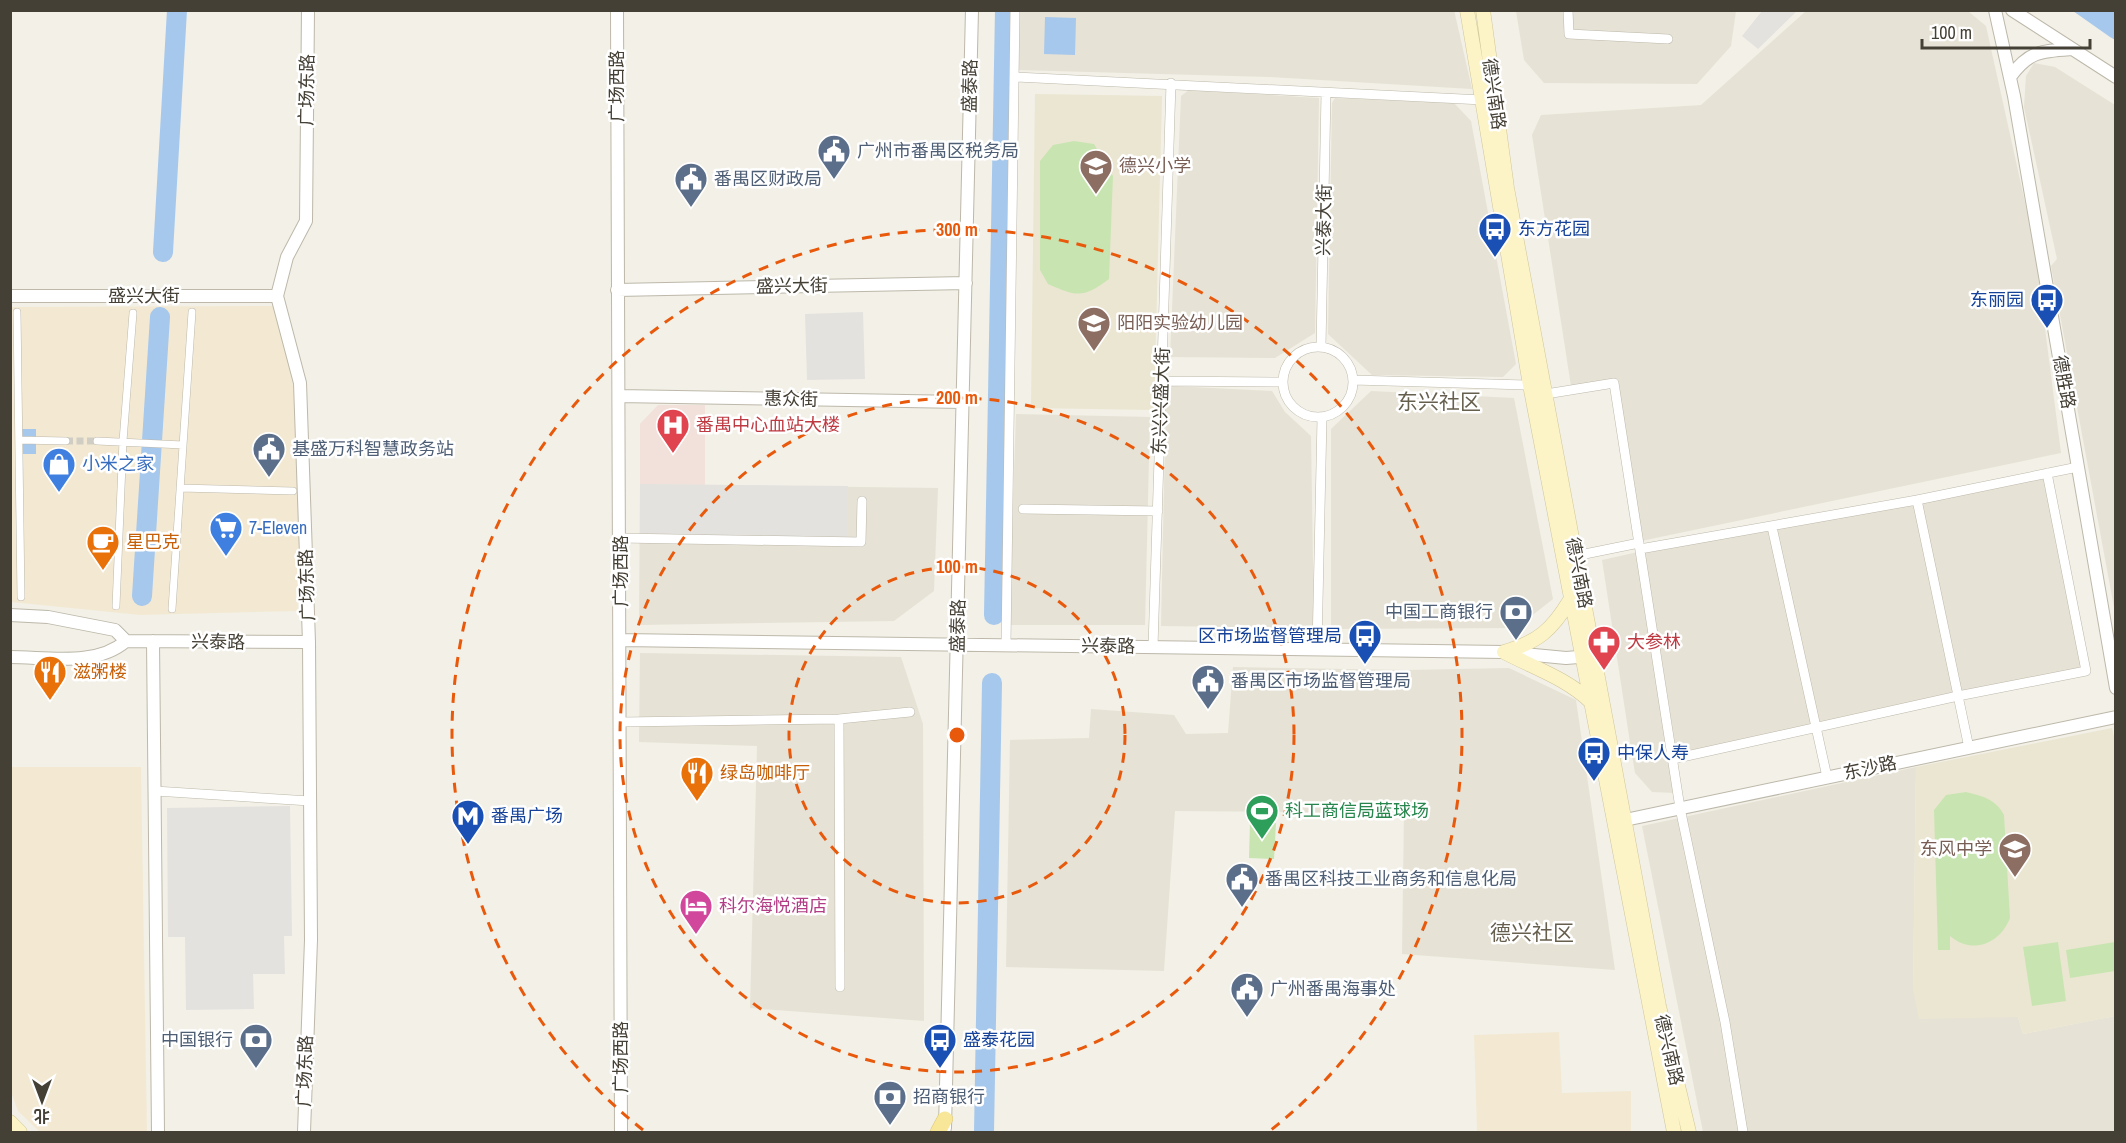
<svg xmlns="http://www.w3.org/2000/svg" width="2126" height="1143" viewBox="0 0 2126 1143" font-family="'Archivo Narrow','Noto Sans SC',sans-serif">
<rect width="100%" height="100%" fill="#f2f0e7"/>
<path fill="#e6e2d5" d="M1454,10l18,79 -203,-12 -251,-7 1,-59z
M1516,11h220l-5,35 -34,38 -153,-1 -20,-23z
M1806,11h162l18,15 48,217 27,210 -420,88 -23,-162 -47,7 -39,-251 9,-20 160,-10z
M2034,63l21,4 60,38v508l-64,-347 6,-7 -33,-152 2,-31z
M1189,90l130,8 -4,235 -40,25 -105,-1 11,-261z
M1335,98l119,5 17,18 45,243 -13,13 -131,-2 -44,-41 4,-231z
M1172,386l100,5 13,21 26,24 3,192 -153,-2 5,-230z
M1371,391l143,7 39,201 -37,29 -185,1v-200z
M1016,414l134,3 -5,208h-136z
M2049,476l40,195 -411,90 -34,-211z
M640,484l298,4 -4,103 -40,30 -255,4z
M1638,552l38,241 -24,-1 -17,-19 -4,-24 -29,-189z
M640,653l261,4 22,67 1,297 -174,-13 7,-262 -118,-4z
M1233,667l174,3 102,-2 67,32 39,270 -213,-16 2,-141 -229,-2 -11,160 -158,-4 4,-227 79,-2 2,-29 83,6 12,19 42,-1z
M1916,767l-3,222 105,28 5,17 92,-18v116h-412l-61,-306z"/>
<path fill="#f3e9d3" d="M277,306l17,85 6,60 -2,160 -158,4 -129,-13v-295z
M11,767h130l6,365h-107l-22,-21 -7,-19z
M1559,1032l3,61 69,-2v41h-154l-3,-97z"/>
<path fill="#ebe6d1" d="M1035,94l127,2 -8,314 -123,-2z
M2112,728l4,18 -1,270 -92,18 -5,-17 -99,2 -6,-30 3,-222z"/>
<path fill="#f2e0da" d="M658,405h47v80l-65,-1v-60z"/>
<path fill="#c8e5b1" d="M1074,141l20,3 19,32 -4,103c-25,19 -32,18 -61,5l-8,-14v-109l13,-16z
M1966,792c16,4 30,7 38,23l6,103c-10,26 -38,37 -60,18v14h-12l-4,-140 12,-15z
M1250,822l26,1 -2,36 -25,-1z
M2058,942l8,59 -34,5 -9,-59z
M2115,942v29l-45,7 -4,-28z"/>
<path fill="#e4e2de" d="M1762,11h35l-39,38 -16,-13z
M863,312l2,67 -58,1 -2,-66z
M640,484l208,2 -1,51 -207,-3z
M290,806l2,130h-8l1,38h-32l1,35 -68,1 -1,-73h-17l-1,-129z"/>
<path fill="#a6c8ec" d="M2073,11h42v29l-5,-3z
M1045,17l31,1 -1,37 -31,-1z
M16,429h20v25h-20z"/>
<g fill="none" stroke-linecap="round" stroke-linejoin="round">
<path stroke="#a6c8ec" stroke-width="20" d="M163,252l14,-242
M142,596l18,-279
M994,615l11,-605
M984,1132l8,-449"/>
<path stroke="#cfcdc4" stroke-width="7" stroke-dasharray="7 3.5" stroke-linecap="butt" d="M66,441h31"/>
<defs>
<path id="pedestrian" d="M17,312l4,285
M19,440l47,1
M97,441l86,4
M180,488l113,3
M116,606l7,-165 10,-128
M172,609l20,-297"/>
<path id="minor" d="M1568,10l1,24 99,5
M1014,77l469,23
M1283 382a35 35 0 1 1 70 0a35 35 0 1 1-70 0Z
M1321,347l5,-254
M1353,380l177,5
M1162,381l120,1
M1546,394l68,-11 66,425 45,214 18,110
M1917,500l52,248
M1023,509l135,2
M1772,527l55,250
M620,538l241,4 1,-41
M1640,549l277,-49 161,-33
M1575,556l64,-13
M1006,645l9,-635
M1153,647l18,-564
M1317,649l5,-231
M839,719l71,-7
M621,722l218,-3 1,268
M1673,759l285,-63 128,-25 -39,-198
M155,791l155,10"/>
<path id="tertiary" d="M617,10l4,1122
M1995,10l19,86 102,592
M2012,10l104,67
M2010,77c19,-26 31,-26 62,-28
M617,290l349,-7
M10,296h267
M619,396l344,6
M10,615l38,2 67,13 11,11
M621,640l883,12 62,6 25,-2
M153,641l5,491
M10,657c38,0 86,10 116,-16l183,1
M1625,820l491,-103
M945,1128l27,-1118
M304,1132l7,-192 -2,-298 -9,-259 -23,-87 10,-39 19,-36 2,-211"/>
<path id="secondary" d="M1467,10l63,375 144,747
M1483,10l24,178 152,818 30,126
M1504,652c30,16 62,26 87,50
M1504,652c34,-10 48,-22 66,-52
M10,1122l10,10"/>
<path id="primary" d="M938,1132l7,-13"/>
</defs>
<use href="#pedestrian" stroke="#bdb8aa" stroke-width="8"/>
<use href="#minor" stroke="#bdb8aa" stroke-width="10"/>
<use href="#tertiary" stroke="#bdb8aa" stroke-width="14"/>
<use href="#secondary" stroke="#d0c698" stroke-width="15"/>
<use href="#primary" stroke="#ddc66a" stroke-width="16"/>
<use href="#pedestrian" stroke="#fff" stroke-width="7"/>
<use href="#minor" stroke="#fff" stroke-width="9"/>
<use href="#tertiary" stroke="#fff" stroke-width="12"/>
<use href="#secondary" stroke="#fcf4c7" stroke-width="14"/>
<use href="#primary" stroke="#f9e799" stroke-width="15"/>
</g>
<g fill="none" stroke="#e8590c" stroke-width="3" stroke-dasharray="10 8">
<circle cx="957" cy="735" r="168"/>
<circle cx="957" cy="735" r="337"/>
<path d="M643 1130A505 505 0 1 1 1271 1130"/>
</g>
<defs>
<symbol id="civic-pin" viewBox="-11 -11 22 30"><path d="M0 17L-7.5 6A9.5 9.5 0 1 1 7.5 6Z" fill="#5c6f8a" stroke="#fff"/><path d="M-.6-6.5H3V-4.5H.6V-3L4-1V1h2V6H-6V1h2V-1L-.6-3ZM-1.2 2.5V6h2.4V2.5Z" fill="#fff"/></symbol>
<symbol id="school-pin" viewBox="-11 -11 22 30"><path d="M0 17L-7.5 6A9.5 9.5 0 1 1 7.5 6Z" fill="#8d6e63" stroke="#fff"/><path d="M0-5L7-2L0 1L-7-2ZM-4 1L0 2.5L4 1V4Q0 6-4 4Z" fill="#fff"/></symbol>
<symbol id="bus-pin" viewBox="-11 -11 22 30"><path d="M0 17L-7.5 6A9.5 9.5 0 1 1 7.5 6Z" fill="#1a4fb4" stroke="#fff"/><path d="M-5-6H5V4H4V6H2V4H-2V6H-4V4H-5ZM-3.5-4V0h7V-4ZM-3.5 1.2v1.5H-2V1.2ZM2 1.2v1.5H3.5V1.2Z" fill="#fff"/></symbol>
<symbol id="hospital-pin" viewBox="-11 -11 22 30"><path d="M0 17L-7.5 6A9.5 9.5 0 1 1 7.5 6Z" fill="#e0444e" stroke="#fff"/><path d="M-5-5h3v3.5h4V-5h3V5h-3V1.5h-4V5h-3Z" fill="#fff"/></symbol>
<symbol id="shop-pin" viewBox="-11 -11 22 30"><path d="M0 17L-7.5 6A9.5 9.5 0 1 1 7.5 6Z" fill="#3f7fe0" stroke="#fff"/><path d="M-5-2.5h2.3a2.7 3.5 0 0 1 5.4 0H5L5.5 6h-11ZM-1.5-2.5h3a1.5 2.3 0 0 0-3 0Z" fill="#fff"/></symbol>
<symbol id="supermarket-pin" viewBox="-11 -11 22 30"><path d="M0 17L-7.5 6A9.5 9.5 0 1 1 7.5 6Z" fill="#3f7fe0" stroke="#fff"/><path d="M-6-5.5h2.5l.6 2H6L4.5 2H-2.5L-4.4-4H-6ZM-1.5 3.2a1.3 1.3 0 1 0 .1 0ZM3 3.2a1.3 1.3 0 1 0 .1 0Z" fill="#fff"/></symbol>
<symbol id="cafe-pin" viewBox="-11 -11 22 30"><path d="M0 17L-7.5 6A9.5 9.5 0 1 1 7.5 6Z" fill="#e8710a" stroke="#fff"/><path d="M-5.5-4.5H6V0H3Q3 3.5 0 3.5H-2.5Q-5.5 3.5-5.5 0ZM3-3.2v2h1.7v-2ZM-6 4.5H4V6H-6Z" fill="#fff"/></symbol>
<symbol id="bank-pin" viewBox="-11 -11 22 30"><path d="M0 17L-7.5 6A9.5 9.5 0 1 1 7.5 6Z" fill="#5c6f8a" stroke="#fff"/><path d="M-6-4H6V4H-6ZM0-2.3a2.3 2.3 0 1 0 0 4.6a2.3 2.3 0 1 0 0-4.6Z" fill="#fff"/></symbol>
<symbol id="pharmacy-pin" viewBox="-11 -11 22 30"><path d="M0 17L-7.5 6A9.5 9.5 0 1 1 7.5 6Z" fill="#e0444e" stroke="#fff"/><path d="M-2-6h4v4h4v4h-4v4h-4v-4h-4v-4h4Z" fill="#fff"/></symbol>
<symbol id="restaurant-pin" viewBox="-11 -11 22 30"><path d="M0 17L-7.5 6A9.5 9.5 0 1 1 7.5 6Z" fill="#e8710a" stroke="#fff"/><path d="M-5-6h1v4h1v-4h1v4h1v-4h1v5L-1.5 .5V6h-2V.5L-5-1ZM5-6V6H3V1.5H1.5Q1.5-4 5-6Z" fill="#fff"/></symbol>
<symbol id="stadium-pin" viewBox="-11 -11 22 30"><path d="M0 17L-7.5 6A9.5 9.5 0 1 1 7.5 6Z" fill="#2e9e5b" stroke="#fff"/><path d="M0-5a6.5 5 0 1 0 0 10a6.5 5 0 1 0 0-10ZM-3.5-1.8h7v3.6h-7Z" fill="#fff"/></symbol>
<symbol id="metro-pin" viewBox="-11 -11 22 30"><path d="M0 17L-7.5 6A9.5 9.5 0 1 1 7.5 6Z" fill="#1a4fb4" stroke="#fff"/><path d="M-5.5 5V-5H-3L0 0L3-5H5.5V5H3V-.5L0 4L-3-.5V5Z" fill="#fff"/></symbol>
<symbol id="hotel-pin" viewBox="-11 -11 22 30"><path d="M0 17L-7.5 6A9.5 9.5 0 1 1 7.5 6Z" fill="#d1479c" stroke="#fff"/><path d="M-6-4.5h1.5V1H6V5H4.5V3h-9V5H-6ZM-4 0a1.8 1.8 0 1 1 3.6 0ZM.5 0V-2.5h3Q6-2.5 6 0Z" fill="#fff"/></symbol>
</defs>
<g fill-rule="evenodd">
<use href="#civic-pin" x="815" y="132" width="38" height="52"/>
<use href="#school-pin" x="1077" y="147" width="38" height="52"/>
<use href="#civic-pin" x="672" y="160" width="38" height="52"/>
<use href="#bus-pin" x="1476" y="210" width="38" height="52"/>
<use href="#bus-pin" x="2028" y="281" width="38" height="52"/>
<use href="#school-pin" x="1075" y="304" width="38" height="52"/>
<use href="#hospital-pin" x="654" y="406" width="38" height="52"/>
<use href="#civic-pin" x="250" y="430" width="38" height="52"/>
<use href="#shop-pin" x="40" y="445" width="38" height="52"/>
<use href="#supermarket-pin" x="207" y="509" width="38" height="52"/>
<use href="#cafe-pin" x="84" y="523" width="38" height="52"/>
<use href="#bank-pin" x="1497" y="593" width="38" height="52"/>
<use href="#bus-pin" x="1346" y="617" width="38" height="52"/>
<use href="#pharmacy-pin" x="1585" y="623" width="38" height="52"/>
<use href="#restaurant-pin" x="31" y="653" width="38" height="52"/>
<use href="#civic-pin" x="1189" y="662" width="38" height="52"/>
<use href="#bus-pin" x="1575" y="734" width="38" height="52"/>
<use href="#restaurant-pin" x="678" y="754" width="38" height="52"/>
<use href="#stadium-pin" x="1243" y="792" width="38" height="52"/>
<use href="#metro-pin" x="449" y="797" width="38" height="52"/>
<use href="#school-pin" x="1996" y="830" width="38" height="52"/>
<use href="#civic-pin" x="1223" y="860" width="38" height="52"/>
<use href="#hotel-pin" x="677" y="887" width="38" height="52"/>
<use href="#civic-pin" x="1228" y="970" width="38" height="52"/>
<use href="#bank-pin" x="237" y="1021" width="38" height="52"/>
<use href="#bus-pin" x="921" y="1021" width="38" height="52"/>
<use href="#bank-pin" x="871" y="1078" width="38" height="52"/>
</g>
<g text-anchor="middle" stroke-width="5" stroke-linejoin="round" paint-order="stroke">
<g font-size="18" fill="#454036" stroke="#fff">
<text transform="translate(617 86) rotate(-90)" y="6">广场西路</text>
<text transform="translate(970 86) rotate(-89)" y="6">盛泰路</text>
<text transform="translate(307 90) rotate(-89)" y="6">广场东路</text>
<text transform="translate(1494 94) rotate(82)" y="6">德兴南路</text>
<text transform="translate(1324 220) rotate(-89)" y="6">兴泰大街</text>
<text transform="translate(792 286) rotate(-1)" y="6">盛兴大街</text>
<text x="144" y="302">盛兴大街</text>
<text transform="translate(2064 382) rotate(80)" y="6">德胜路</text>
<text transform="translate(791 399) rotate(1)" y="6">惠众街</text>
<text transform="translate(1161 401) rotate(-88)" y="6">东兴兴盛大街</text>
<text transform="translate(621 571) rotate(-90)" y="6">广场西路</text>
<text transform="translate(1579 573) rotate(79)" y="6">德兴南路</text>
<text transform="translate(307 585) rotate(-92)" y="6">广场东路</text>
<text transform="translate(958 626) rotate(-89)" y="6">盛泰路</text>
<text transform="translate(218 642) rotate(1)" y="6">兴泰路</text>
<text transform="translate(1108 646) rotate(1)" y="6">兴泰路</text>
<text transform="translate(1870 768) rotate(-12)" y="6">东沙路</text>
<text transform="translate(1669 1050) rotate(77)" y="6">德兴南路</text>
<text transform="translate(621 1057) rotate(-90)" y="6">广场西路</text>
<text transform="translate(305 1071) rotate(-88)" y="6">广场东路</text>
</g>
<g font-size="18" fill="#4e5e75" stroke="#fff" text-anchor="start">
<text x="857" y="157">广州市番禺区税务局</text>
<text x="714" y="185">番禺区财政局</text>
<text x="292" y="455">基盛万科智慧政务站</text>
<text x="1493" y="618" text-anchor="end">中国工商银行</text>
<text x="1231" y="687">番禺区市场监督管理局</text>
<text x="1265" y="885">番禺区科技工业商务和信息化局</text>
<text x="1270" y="995">广州番禺海事处</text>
<text x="233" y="1046" text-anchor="end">中国银行</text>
<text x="913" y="1103">招商银行</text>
</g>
<g font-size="18" fill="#785e54" stroke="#fff" text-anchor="start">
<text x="1119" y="172">德兴小学</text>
<text x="1117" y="329">阳阳实验幼儿园</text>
<text x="1992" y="855" text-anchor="end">东风中学</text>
</g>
<g font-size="18" fill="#164399" stroke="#fff" text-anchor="start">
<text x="1518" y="235">东方花园</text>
<text x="2024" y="306" text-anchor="end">东丽园</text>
<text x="1342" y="642" text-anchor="end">区市场监督管理局</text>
<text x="1617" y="759">中保人寿</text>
<text x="491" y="822">番禺广场</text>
<text x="963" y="1046">盛泰花园</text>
</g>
<g font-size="18" fill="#be3a42" stroke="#fff" text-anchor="start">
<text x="696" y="431">番禺中心血站大楼</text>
<text x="1627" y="648">大参林</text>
</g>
<g font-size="18" fill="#366cbe" stroke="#fff" text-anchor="start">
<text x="82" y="470">小米之家</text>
<text x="249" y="534">7-Eleven</text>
</g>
<g font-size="18" fill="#c56008" stroke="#fff" text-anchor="start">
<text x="126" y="548">星巴克</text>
<text x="73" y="678">滋粥楼</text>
<text x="720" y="779">绿岛咖啡厅</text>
</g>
<g font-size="18" fill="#27864d" stroke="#fff" text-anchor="start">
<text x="1285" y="817">科工商信局蓝球场</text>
</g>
<g font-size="18" fill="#b23c85" stroke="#fff" text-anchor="start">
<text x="719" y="912">科尔海悦酒店</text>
</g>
<g font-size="21" fill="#675f4e" stroke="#fff">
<text x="1439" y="409">东兴社区</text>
<text x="1532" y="940">德兴社区</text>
</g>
</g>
<circle cx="957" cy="735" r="9" fill="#e8590c" stroke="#fff" stroke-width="3"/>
<g font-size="18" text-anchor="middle" font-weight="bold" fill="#e8590c" stroke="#fff" stroke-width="5" stroke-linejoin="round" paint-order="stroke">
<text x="957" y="236">300 m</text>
<text x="957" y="404">200 m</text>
<text x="957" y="573">100 m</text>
</g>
<rect width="2126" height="1143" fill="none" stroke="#454036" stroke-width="24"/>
<g transform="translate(42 1101) rotate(180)" stroke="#ffffff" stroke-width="4.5" paint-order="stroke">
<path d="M0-4.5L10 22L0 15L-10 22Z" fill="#454036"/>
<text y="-9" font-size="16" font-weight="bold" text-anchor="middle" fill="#454036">北</text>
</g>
<path d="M1922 39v9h168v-9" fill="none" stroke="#454036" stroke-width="3"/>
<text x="1931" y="39" font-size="18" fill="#454036" stroke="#ffffff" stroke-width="4.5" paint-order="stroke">100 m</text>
</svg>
